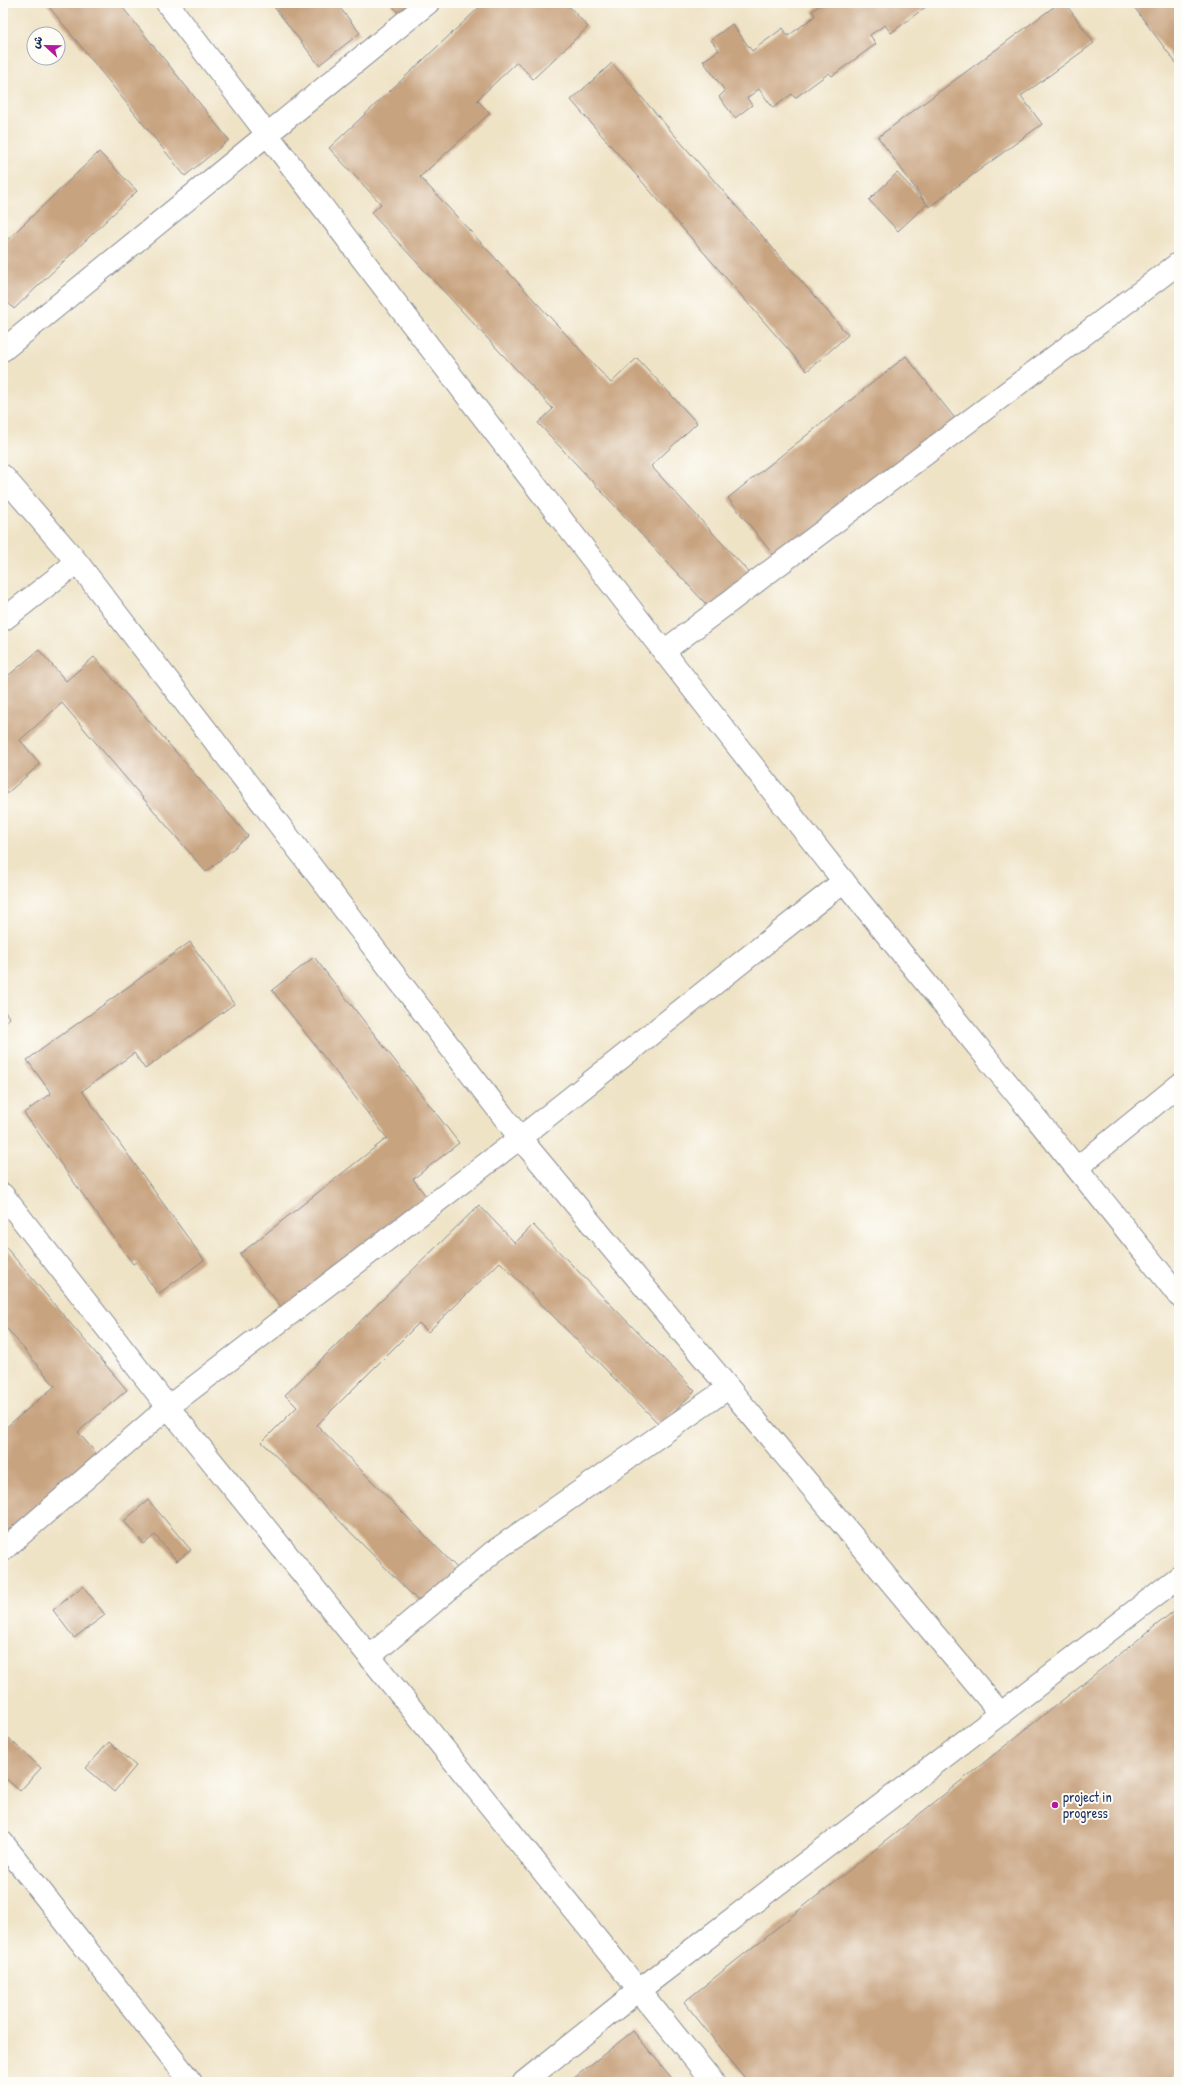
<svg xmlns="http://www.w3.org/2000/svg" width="1182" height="2085" viewBox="0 0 1182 2085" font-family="'Patrick Hand','Playpen Sans Arabic',sans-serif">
<rect width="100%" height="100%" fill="#fdfcf7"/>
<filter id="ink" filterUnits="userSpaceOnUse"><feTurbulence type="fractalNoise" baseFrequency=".025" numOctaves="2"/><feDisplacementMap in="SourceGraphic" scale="8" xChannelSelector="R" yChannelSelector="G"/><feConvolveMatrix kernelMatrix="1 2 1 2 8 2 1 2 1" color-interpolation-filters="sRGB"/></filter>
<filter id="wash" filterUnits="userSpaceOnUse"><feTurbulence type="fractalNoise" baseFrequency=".012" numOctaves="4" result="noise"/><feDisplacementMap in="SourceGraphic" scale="16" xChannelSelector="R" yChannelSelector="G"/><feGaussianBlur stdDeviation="0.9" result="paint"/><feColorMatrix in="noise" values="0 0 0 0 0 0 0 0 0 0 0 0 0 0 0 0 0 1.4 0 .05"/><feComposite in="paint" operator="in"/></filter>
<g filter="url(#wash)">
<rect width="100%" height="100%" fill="#efe3c6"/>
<g id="blocks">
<path fill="#c8a37f" d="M46,3h73l110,137 -44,36z
M271,3h65l24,30 -41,32z
M390,3h32l-18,16z
M484,3h35l3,3 3,-3h41l22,24 -55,52 -16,-17 -40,38 13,13 -70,64 191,206 26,-25 60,65 -46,43 105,114 -39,36 -179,-193 15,-14 -182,-196 10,-9 -52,-56z
M823,3h108l-40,30 -6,-8 -15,10 6,9 -44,32 -3,-3 -34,25 -3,-4 -19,14 -14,-19 -12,9 5,7 -17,13 -16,-21 6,-6 -22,-30 16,-11 -8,-10 21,-16 20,27 31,-23 5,8 27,-20 -3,-5z
M1059,3h6l29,40 -73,53 21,28 -113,83 -2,-3 -29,27 -29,-31 28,-27 29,30 -48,-66z
M1131,3h48v64z
M612,63l236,272 -41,36 -236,-271z
M99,152l38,39 -123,118 -11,-12v-53z
M906,356l54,69 -177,142 -55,-69z
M39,650l27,31 28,-24 154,179 -42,36 -144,-169 -42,37 20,24 -37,33v-117z
M190,942l44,62 -89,65 -11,-16 -52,38 122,169 -46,34 -22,-32 -3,2 -109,-151 27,-20 -24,-33z
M314,957l145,186 -46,36 19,25 -143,113 -49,-63 147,-116 -115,-148z
M3,1010l7,8 -7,6z
M479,1205l36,38 18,-18 162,166 -35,34 -160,-163 -72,70 -9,-9 -102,102 143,146 -36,36 -162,-165 35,-35 -12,-12z
M3,1244l124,146 -49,42 22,26 -97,82v-110l52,-44 -52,-62z
M148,1500l43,50 -14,11 -22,-26 -11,9 -20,-23z
M83,1586l22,29 -31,23 -21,-28z
M1179,1607v466l-11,9h-420l-64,-80z
M3,1733l38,35 -21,23 -17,-15z
M109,1742l27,24 -22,26 -28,-24z
M633,2031l42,51h-106z"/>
</g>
</g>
<g filter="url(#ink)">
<use href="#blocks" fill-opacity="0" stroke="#858992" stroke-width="1"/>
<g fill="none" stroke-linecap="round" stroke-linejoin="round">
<defs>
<path id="street" d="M167,3c224,293 446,587 675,876 111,139 226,276 337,417
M3,350l425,-347
M3,476l74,86 443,576 481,576
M3,620l74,-58
M664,651l515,-388
M1078,1167l101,-82
M3,1195l165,212 545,675
M3,1550l165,-143 352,-269 324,-257
M369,1657l124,-105 235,-164
M3,1843l188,239
M524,2082l114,-91 541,-414"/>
</defs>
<use href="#street" stroke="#858992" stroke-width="24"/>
<use href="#street" stroke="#fff" stroke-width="22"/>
</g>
</g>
<circle fill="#b5179e" stroke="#fdfcf7" stroke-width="1.5" cx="1055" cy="1805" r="4"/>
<g text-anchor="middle" stroke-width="4" stroke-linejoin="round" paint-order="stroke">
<g font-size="14" fill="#1b2f5e" stroke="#fdfcf7" text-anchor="start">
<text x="1063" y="1802">project in<tspan x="1063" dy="16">progress</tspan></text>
</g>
</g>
<rect width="1182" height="2085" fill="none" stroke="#fdfcf7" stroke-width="16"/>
<g transform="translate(46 46) rotate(292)"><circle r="19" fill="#fdfcf7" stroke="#a3aaba"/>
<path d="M0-3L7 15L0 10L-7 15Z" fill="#b5179e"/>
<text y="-6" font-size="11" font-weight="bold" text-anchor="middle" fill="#1b2f5e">ش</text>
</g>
</svg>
